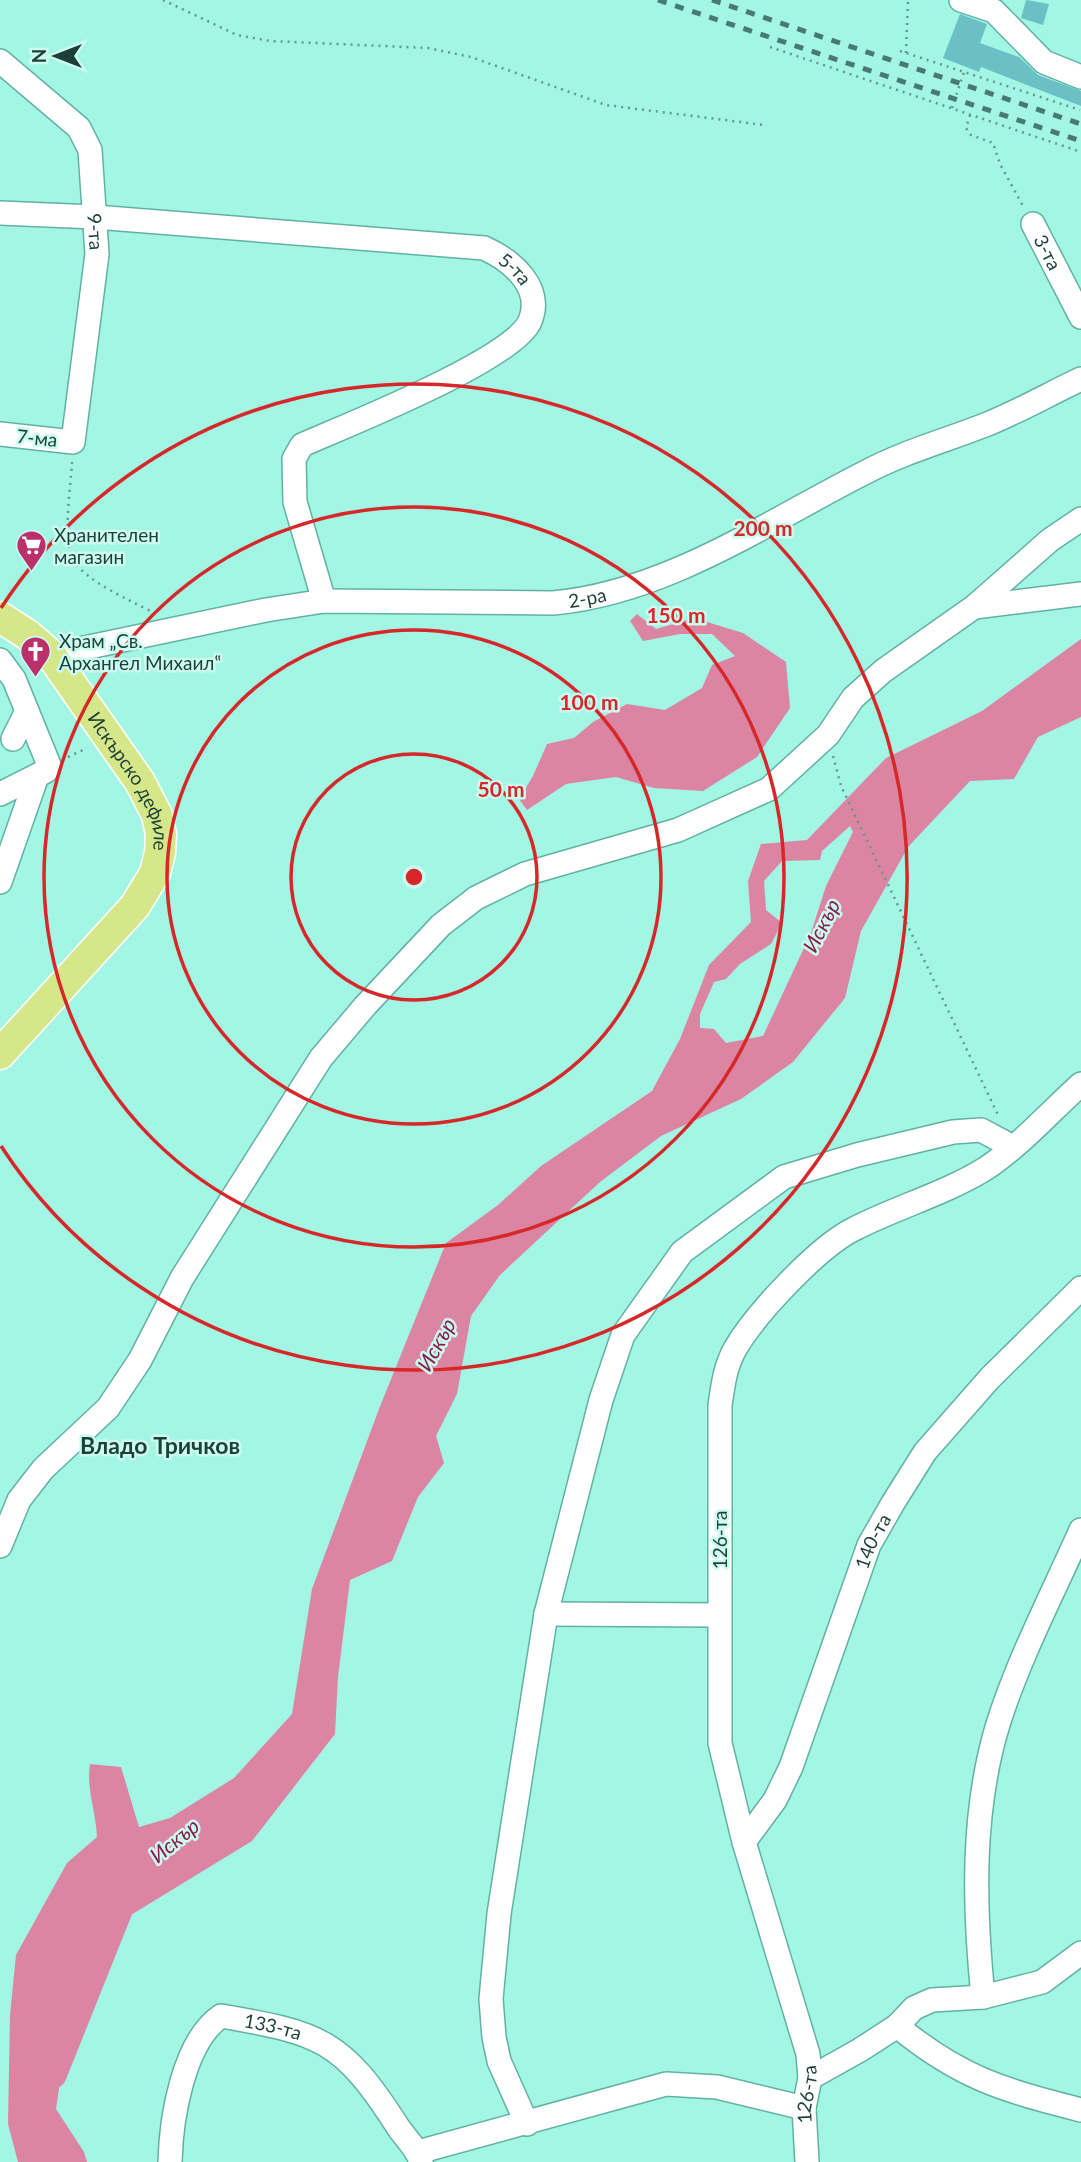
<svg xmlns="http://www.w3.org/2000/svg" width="1081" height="2162" viewBox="0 0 1081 2162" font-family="Lato,sans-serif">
<rect width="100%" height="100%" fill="#a3f5e4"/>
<path fill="#dc85a2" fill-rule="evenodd" d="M637,614l19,15 38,-11 49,15 43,29 4,46 -33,49 -54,34 -49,-3 -38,-11 -50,7 -39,26 -8,-11 14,-23 14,-32 27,-6 19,-16 34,-18 38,6 37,-22 10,-23 23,-9 -23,-22h-32l-37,7 -13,-20z
M1081,639v78l-43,20 -24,42 -44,2 -62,66 -47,84 -16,67 -52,64 -52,37 -80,37 -61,46 -100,93 -29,41 -14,78 -21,42 8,27 -26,34 -26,64 -42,19 -12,97 -3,57 -83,107 -162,99 -15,42 -19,127 28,43 3,10h-69l-10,-38 2,-109 6,-60 51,-92 30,-26c-1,-26 -11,-48 -7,-73l31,3 18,60 31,-9 64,-40 58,-64 20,-125 67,-180 67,-166 52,-38 43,-39 111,-75 28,-52 29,-74 42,-43 -3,-41 13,-37 46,-4 79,-82 96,-47zM850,826l3,6 -27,54 -15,47 -48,103 -37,7 -12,-14 -14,-1v-14l14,-32 12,-3 14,-15 31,-20 11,-21 -16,-13 -2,-29 18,-20 38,-1 2,-9z"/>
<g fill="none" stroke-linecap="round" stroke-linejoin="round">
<path stroke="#dc85a2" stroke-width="30" d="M52,2074l74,-185"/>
</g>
<path fill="#6ac0c4" d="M1026,0l23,4 -6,21 -22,-7z
M960,14l27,10 -7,19 39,14 19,18 43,16v15l-100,-39 -2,5 -36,-14z"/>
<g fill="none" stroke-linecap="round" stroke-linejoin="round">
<defs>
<g id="minor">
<path d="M961,0l33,11 50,51 37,15"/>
<path id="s1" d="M0,61l79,67 11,22 7,104 -24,188 -73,-8"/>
<path id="s2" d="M0,213l95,4 389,31c27,12 60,39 46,73 -15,38 -185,105 -228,124l-8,14 1,43 29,99"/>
<path id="s3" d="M1033,224l48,93"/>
<path d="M974,607l107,-13"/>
<path id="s4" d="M51,655l215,-45 58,-9 229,2c113,-10 214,-81 313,-131 38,-20 78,-31 119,-47 33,-13 64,-31 96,-46"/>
<path d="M0,660l14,19 35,86 -3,6 -46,23"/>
<path d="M13,739l14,-28"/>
<path d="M0,882l37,-106"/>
<path d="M0,1546l19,-46 24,-31 65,-61 32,-48 42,-82 139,-220 44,-52 76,-81 35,-27 49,-24 153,-44 91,-41 59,-54 25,-37 30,-27 91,-64 76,-67 31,-21"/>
<path d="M546,1614l173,1"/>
<path id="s5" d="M744,1842l31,-42 16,-33 78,-222 24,-42 32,-51 65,-74 91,-90"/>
<path d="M983,1997c-9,-91 -12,-187 16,-276 21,-65 54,-128 82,-191"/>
<path d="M897,2026c63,52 106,64 184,84"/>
<path d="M810,2078l50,-28 37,-24 17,-18 18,-8 51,-3 59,-15 39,-29"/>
<path d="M527,2124l-28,-63 -5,-24 -3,-38 8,-85 47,-300 55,-214 22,-65 59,-83 102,-75 73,-22 96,-23 28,-2 32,17"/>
<path d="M418,2152l248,-68 51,3 87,21"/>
<path id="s6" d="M170,2162c1,-43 13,-120 51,-146 99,17 121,23 177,111 8,12 19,21 23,35"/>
<path id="s7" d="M807,2162l-3,-54 6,-30 -2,-24 -64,-212 -24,-99v-338c3,-20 5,-38 15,-56 21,-36 83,-102 119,-120 43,-22 90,-35 131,-60 35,-23 65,-57 96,-85"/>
</g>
<g id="major">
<path id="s8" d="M0,617l28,18 23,20 89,127 17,33 4,19 -1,19 -5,20 -20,33 -135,148"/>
</g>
</defs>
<use href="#minor" stroke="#61b2a2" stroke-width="26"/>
<use href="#major" stroke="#fff" stroke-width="33"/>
<path stroke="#609a8e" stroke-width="2.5" stroke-dasharray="2 5" stroke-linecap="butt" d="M163,0l74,35 33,6 158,7 43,9 135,48 158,20
M770,47l311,105
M900,51l180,59
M906,53l2,-53
M952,108l12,-36
M970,115l-4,13 5,7 22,8 7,21 23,42
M72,462c-1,24 -10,77 1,97 11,22 59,42 81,54
M833,756l8,30 157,329
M68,757l19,-9"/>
<use href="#minor" stroke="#fff" stroke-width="23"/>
<use href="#major" stroke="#d6e789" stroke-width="30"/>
<path stroke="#487a71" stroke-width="5" stroke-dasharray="9 9" stroke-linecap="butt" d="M658,0l423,141
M712,0l369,124"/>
</g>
<g fill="none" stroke="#d62828" stroke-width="3.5">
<circle cx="414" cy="877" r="123"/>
<circle cx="414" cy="877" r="247"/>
<circle cx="414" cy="877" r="370"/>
<path d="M1 608A493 493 0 1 1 1 1146"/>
</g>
<defs>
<symbol id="supermarket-pin" viewBox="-11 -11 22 30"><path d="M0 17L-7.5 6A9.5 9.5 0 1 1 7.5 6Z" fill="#ba306b" stroke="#ccfcf0"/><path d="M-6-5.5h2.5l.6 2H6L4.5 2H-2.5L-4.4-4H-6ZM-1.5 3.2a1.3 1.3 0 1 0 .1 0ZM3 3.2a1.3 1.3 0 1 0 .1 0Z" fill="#fff"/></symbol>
<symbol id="church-pin" viewBox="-11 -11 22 30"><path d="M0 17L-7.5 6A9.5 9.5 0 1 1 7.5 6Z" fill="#ba306b" stroke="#ccfcf0"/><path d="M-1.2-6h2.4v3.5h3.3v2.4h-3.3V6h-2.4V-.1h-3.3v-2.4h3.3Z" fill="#fff"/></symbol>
</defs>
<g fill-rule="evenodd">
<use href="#supermarket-pin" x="14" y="528" width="35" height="47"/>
<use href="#church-pin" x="18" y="634" width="35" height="47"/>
</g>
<g text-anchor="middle" stroke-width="5" stroke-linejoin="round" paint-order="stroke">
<g font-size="19" fill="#1d3f39" stroke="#ccfcf0">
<text dy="7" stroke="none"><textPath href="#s1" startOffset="210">9-та</textPath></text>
<text dy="7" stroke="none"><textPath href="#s3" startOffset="32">3-та</textPath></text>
<text dy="7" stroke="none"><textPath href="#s2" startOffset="523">5-та</textPath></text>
<text transform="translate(37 438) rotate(6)" y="7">7-ма</text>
<text dy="7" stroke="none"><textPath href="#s4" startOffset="542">2-ра</textPath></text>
<text dy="7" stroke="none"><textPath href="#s8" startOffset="214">Искърско дефиле</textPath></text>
<text transform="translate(720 1540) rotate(-90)" y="7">126-та</text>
<text dy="7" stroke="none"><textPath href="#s5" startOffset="329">140-та</textPath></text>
<text dy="7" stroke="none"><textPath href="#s6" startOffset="212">133-та</textPath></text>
<text dy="7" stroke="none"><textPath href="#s7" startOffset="68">126-та</textPath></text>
</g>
<g font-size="19" fill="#1d3f39" stroke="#ccfcf0" text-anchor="start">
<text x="54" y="542">Хранителен<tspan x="54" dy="22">магазин</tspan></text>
<text x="59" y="648">Храм „Св.<tspan x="59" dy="22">Архангел Михаил‟</tspan></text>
</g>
<g font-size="21" font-style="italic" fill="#851f4b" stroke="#ccfcf0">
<text transform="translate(822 926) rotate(-63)" y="7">Искър</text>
<text transform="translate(437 1345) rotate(-61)" y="7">Искър</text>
<text transform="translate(175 1841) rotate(-39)" y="7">Искър</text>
</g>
<g font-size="23" font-weight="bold" fill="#1d3f39" stroke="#ccfcf0">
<text x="160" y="1454">Владо Тричков</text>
</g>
</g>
<circle cx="414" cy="877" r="10" fill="#d62828" stroke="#ccfcf0" stroke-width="3.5"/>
<g font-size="21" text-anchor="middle" font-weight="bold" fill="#d62828" stroke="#ccfcf0" stroke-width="5" stroke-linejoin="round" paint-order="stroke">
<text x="763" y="536">200 m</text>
<text x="676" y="623">150 m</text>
<text x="589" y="710">100 m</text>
<text x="501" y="797">50 m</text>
</g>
<g transform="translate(56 56) rotate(270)" stroke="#ccfcf0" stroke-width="5" paint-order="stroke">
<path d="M0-5L12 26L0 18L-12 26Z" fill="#1d3f39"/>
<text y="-10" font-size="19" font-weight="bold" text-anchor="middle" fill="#1d3f39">N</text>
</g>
</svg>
